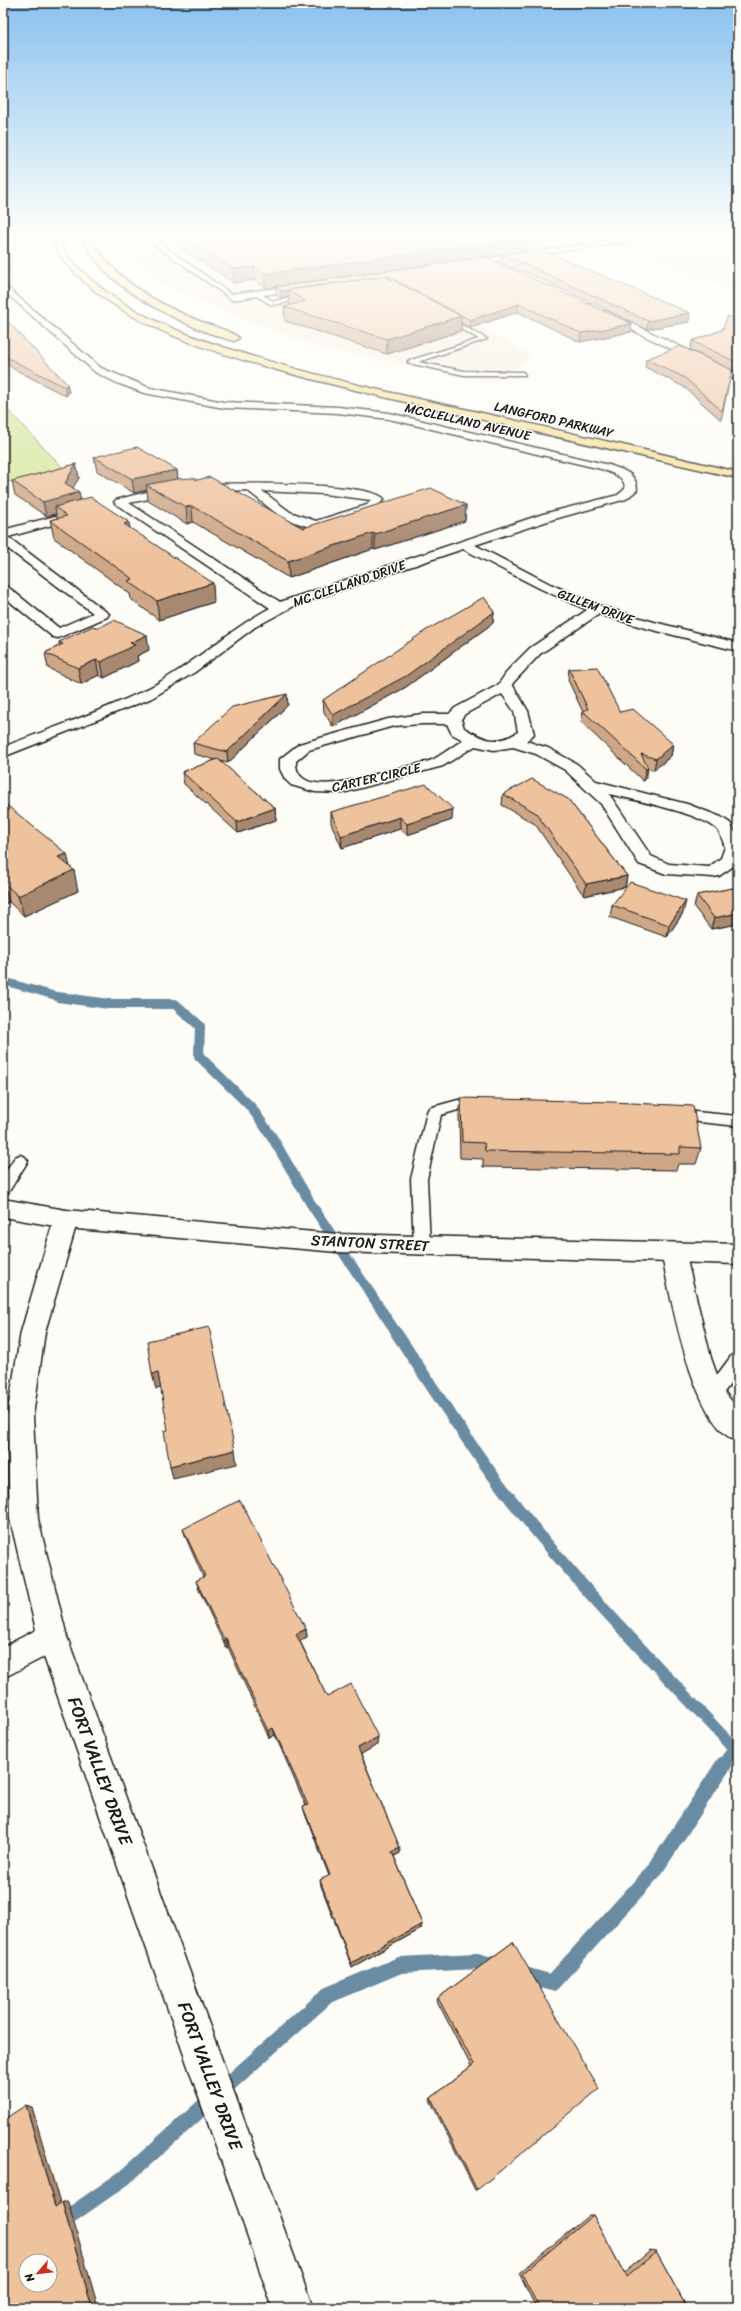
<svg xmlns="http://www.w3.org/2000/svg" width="741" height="2311" viewBox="0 0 741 2311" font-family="Sriracha,sans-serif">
<rect width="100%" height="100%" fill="#fdfcf7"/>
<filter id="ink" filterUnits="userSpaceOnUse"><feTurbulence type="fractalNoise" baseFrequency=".025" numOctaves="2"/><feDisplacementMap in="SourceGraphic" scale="8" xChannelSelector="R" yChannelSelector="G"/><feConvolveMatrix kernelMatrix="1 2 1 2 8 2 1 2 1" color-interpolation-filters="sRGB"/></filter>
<g filter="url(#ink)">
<path fill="#f9ebdc" d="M115,233h623v59l-116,-44 -229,28 139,80 -39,26 -178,-36 -81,-30 -79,-36 -30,-30z"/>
<path fill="#d4e69a" stroke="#78815b" d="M3,405l63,66 -63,12z"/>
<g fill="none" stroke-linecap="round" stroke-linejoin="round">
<path stroke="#698ca3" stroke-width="8" d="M3,981l60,17"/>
<path stroke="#698ca3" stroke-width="10" d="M58,997l51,7h66l25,22 -1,30 52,51 21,30 39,67 87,131"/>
<path stroke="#698ca3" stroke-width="12" d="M397,1334c35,52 68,105 106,155 70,92 152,174 231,259h4
M723,1765l11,-17"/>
<path stroke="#698ca3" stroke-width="16" d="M521,1974l31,9 102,-112 70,-107
M61,2222l63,-44 204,-183 72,-30 77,-4 21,6"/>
<defs>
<path id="lane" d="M159,233h6l-10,7 79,56v2h-4l-81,-57v-2z
M607,237l20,4 -3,2 -15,-3z
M255,291l18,10 35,-5 3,2 -39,7 -19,-11z
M443,315l44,24 -69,23 46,9 59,1 2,3h-61l-56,-12v-2l71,-22 -38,-21z
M458,1100l27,2 2,4 -2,4h-27l-17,5 -14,64 3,67 -2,5 -6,1 -6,-1 -2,-5 -3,-67 16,-67 2,-4z
M675,1110l63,6v10l-68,-7 -2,-4 2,-4z
M20,1155l5,2 3,4 -20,32 -5,2v-19l12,-19z
M738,1353v21l-20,26 -6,3 -6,-3 -3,-5 3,-5 26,-35z"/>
<path id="street" d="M661,233h21l-219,33 -4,-2 4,-2z
M3,284l98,84 49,20 74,14 114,5 51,6 220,52c14,5 28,8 28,25l-11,9 -75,21 -76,25 75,39 53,23 51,15 84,21v8l-93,-23 -46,-14 -59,40 -28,30 16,27 6,23 -8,7 22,7 29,16 19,17 91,23 34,13 9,6 8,14v23l-3,5 -16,11 -6,1 -47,-3 -27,-10 -38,-60 -36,-34 -29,-16 -23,-7 -19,3 -19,-4 -32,20 -101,27 -27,-1 -24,-7 -6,-6 -5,-10v-10l19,-15 89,-25 34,-5h27l6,-6 43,-23 11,-16 21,-21 57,-38 -46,-21 -78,-40 -167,56 -41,22 -60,45 -43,26 -149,59v-10c46,-18 94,-34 138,-55 47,-22 84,-60 129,-84l-154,-104 -2,-2 2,-2c21,-6 41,-11 63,-14 27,-4 192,-5 205,13l-9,10 -59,20 -34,-11 -35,-28 -69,3 -49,10 151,99 263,-88 75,-19 7,-6c0,-14 -13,-15 -24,-20l-212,-50 -51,-6 -114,-5 -80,-15 -27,-10 -22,-11 -92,-82zM262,491l62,3 47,6 -4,5 -51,16 -26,-9zM502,694l12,17 4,21c-22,14 -33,8 -54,-4l-3,-9 4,-5zM422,724h25l5,10 11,6c-10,6 -21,15 -31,20 -13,5 -29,7 -42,10 -21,6 -96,32 -94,-9l13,-11 85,-24zM609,794c25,6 92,19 109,36 3,4 5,12 7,17l-4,11 -12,9 -40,-3 -18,-8z
M306,284h3v4l-77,12 -4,-3 4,-3z
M606,311l132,63v7l-135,-65v-4z
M78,510l6,4 -2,3 -74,20 101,77 -2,3 -49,21 -5,-1 -50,-41v-10l5,1 51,41 34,-15 -90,-68v-15z
M66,1210l8,3 4,6 -33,113 -12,84 5,103 29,118 246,671h-40l-229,-651 -41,21v-31l33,-17 -26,-111 -3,-103 14,-84 33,-113 4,-6z
M673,1243l8,2 4,7 26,106 11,31 16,20v33c-46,-17 -67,-145 -77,-190l4,-7z"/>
<path id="secondary" d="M3,1199l63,11 271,24 401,10v20l-401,-12 -271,-24 -63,-11z"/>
<path id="highway" d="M51,233h8c1,17 13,29 25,40 44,43 107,64 164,82 83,26 168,43 252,62 79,18 159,36 238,55v6c-81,-18 -161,-37 -242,-55 -73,-17 -146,-33 -219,-53 -70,-20 -148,-43 -201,-96 -11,-11 -23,-24 -25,-41z
M80,233h8c22,45 66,69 111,88 10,4 33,10 40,17l-5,3c-39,-10 -100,-41 -128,-69 -12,-12 -19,-25 -26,-39z"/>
</defs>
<use href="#lane" stroke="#1c1c1c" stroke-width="3"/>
<use href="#street" stroke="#1c1c1c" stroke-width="3"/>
<use href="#secondary" stroke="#1c1c1c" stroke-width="3"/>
<use href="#highway" stroke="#1c1c1c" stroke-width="3"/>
<use href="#lane" fill="#fdfcf7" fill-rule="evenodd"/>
<use href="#street" fill="#fdfcf7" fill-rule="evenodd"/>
<use href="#secondary" fill="#fdfcf7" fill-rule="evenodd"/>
<use href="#highway" fill="#f9df96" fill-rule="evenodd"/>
</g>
<path fill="#cea788" stroke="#1c1c1c" d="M174,233h433l-81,12 -1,6 -260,37 -10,-8 -21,3 -59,-39z
M501,255l188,67 -42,7 -111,-52 -35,-14z
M485,257l146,75 -51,10 -62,-30 -48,16 -9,-5v8l-74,23 -102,-33 -1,-14 7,-2 -2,-1v-7l-8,1 -5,-3v-8z
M728,316l10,54 -4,1 -44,-21 2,-9 30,-11z
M3,318l64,66 2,9 -3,3 -54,-28 -9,-8z
M646,359l84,20 -9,41 -37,-33 -39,-20z
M94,457l83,13 1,9 19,1 106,48 163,-23 -1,16 -90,29 -2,-1 -84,29 -96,-56 -6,2 -39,-23 -1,-11 -13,3 -37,-22z
M76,464l3,14 -7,10 7,4 1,8 49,27 85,75 -55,18 -28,-21 -1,-5 -76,-56 -4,-18 7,-2 -1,-4 -10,2 -31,-21 -3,-14z
M494,612l-1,11 -87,64 -73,40 -9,-15 -1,-12z
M59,642l90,8 -12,6 1,5 -34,17 -5,-3 -18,9 -33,-16 -3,-15 14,-7z
M569,669l51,43 53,32 -2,12 -17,14 -6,-2 -2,11 -3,2 -62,-59 2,-10 -15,-32z
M288,705l-60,58 -8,-2 55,47 1,12 -38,13 -54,-49 -2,-12 34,-12 -22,-6 -1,-11z
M503,794l65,5 59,77 -2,11 -41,9 -49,-72 -33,-19z
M3,802l67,65 8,24 -54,25 -15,-14 -6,3z
M331,812l121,8 -45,15 -7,-6 -58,19 -11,-25z
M738,887v37l-27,5 -17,-22 3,-12z
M612,905l71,8 -16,24 -57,-20z
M461,1098l240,50 -5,16h-18l-2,6 -193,-3v-8l-23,-1 -1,-43z
M183,1529l123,100 1,8 -7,4 27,56 50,48 -16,9 39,94v5l-6,3 28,68 -1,5 -69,38 -31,-81 -1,-6 9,-4 -24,-62 -2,-7 3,-1 -31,-71 -6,3 -41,-91 -2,1 -27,-58 -3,-9 7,-4 -17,-39z
M513,1942l-36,248h-2l-45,-90 1,-2 40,-32 -34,-65 1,-3z
M589,2215h4l31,58 26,-22 6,1 31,56h-151l-17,-35z"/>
<path fill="#a7886f" stroke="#1c1c1c" d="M514,233h93l-81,12 -1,6 -260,37v-14z
M254,267l1,13 -21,3 -1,-14z
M388,276v8l-100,6 1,7 -8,1v-7z
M519,304l-1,8 -48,16v-8z
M690,313l-1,9 -42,7 1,-8z
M461,316v15l-74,23v-15z
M632,324l-1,8 -51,10 1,-9z
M738,361v9l-4,1 2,-9z
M67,384l2,9 -3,3 -1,-9z
M76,464l3,14 -11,18 11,-4 3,14 -27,1 1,7 -10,2 -3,-14 22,-19z
M177,470l1,14 -32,1 1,5 -13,3 -2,-14z
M466,505l-1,16 -90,29v-16z
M192,506l1,16 -6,2 -1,-17z
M129,522l2,18 -7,-16z
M373,533v16l-84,29 -1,-17z
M213,583l1,19 -55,18 -2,-19z
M494,612l-1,11 -87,64 -73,40v-12z
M147,635l2,15 -12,6 1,5 -34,17 -3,-16 29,-19z
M96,660l3,15 -18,9 -3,-16z
M287,694l1,11 -60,58 -1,-11z
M673,744l-2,12 -17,14 2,-11z
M648,768l-2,11 -3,2 3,-12z
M275,808l1,12 -38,13 -1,-11z
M453,809l-1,11 -45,15v-11z
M400,817v12l-58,19 -1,-12z
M67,854l4,17 3,-1 4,21 -54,25 -6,-20 40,-39z
M627,876l-2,11 -41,9 2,-12z
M3,882l6,20 -6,3z
M686,901l-3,12 -16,24 2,-12z
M738,913v11l-27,5 3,-11z
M158,1373l3,15 -5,1 -4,-15z
M235,1450l2,14 -64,15 -3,-13z
M306,1629l1,8 -9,5 -2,-8z
M226,1638l2,9 -2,1 -2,-9z
M273,1728l2,7 -6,3 -1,-7z
M378,1737l-1,8 -19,11v-8z
M400,1848v5l-8,4v-5z
M422,1924l-1,5 -69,38 -1,-4z
M26,2105l6,2 29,100h-6z
M62,2202h6l30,105 -1,1h-5z"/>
<path fill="#efc29e" stroke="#1c1c1c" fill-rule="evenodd" d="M177,233h338l11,5 -261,36 -11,-7 -21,2z
M540,249l150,64 -42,8 -112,-52 -35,-14z
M485,257l147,67 -51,9 -62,-29 -49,16 -82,-44 -107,15 -5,-4z
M385,276l76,40 -74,23 -103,-32 21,-6 -17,-11z
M728,316l10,4v41l-2,1 -44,-21 30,-11z
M3,318l8,7 56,59 -2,3 -55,-28 -7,-6z
M680,346l52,24 -10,41 -37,-33 -39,-19z
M137,447l40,23 -45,9 -38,-22z
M76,464l-11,19 14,9 -36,10 -31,-21z
M210,477l93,51 128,-40 35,17 -91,29 -2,-1 -85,28 -96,-55 -6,1 -40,-22 30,-6 17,-1 4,2z
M91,497l38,25 -5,2 89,59 -56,18 -29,-20 5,-2 -83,-59 17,-4 -12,-9z
M484,597l10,15 -88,64 -73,39 -10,-15 102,-69z
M114,620l33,15 -17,8 5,2 -34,17 -5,-2 -18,8 -33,-15 18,-9 -4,-2 34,-16 5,2z
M597,667l23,45 13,-3 40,35 -17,15 -15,-5 7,14 -2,1 -63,-58 5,-2 -19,-40z
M287,694l-60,58 -34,-9 39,-36z
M218,759l57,49 -38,14 -55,-50z
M532,779l36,20 59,77 -41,8 -50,-71 -33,-19z
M426,784l27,25 -46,15 -7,-7 -59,19 -10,-24z
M3,802l64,52 -9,3 16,13 -56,26 -15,-14z
M630,882l56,19 -17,24 -57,-20z
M738,887v26l-24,5 -17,-23z
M461,1098l150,4 82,4 8,42 -21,-1v7l-195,-3 -1,-8 -22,-1z
M209,1327l26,123 -65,16 -6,-35 4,-1 -10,-57 -6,1 -5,-33z
M240,1500l66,129 -10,5 31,63 24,-13 27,53 -20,11 42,100 -8,4 30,72 -71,39 -31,-83 10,-5 -27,-68 5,-2 -35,-77 -5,3 -42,-93 -2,1 -28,-58 9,-5 -22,-47z
M513,1942l86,147 -122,101 -46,-92 43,-34 -36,-66z
M26,2105l29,102 7,-5 30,106h-89v-188zM26,2261h24v24h-24z
M593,2215l33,62 30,-25 31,56h-148l-17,-34z"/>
</g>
<linearGradient id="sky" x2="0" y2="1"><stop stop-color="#8ac2f0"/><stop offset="0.42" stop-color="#fefefb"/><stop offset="1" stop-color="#fefefb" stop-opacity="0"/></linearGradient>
<rect width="741" height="557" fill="url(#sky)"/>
<g text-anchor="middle" stroke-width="3" stroke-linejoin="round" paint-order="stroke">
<g font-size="13" fill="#1c1c1c" stroke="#fdfcf7">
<text transform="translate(554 419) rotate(13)" y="5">LANGFORD PARKWAY</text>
<text transform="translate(468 421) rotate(13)" y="5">MCCLELLAND AVENUE</text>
<text transform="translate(349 583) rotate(-19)" y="5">MC CLELLAND DRIVE</text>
<text transform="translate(596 606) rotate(20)" y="5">GILLEM DRIVE</text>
<text transform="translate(376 777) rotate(-13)" y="5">CARTER CIRCLE</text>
</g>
<g font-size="15" fill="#1c1c1c" stroke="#fdfcf7">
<text transform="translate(370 1243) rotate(3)" y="5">STANTON STREET</text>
</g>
<g font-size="18" fill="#1c1c1c" stroke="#fdfcf7">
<text transform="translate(100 1771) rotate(70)" y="6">FORT VALLEY DRIVE</text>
<text transform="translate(210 2076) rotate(70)" y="6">FORT VALLEY DRIVE</text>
</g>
</g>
<rect width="741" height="2311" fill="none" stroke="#fdfcf7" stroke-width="16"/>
<rect x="8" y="8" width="725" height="2295" fill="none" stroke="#1c1c1c" stroke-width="1.5" filter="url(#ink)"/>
<g transform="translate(38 2273) rotate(242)"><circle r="19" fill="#fdfcf7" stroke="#a3a29f"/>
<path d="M0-3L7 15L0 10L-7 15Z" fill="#c8321e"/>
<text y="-6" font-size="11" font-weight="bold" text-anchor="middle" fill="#1c1c1c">N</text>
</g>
</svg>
